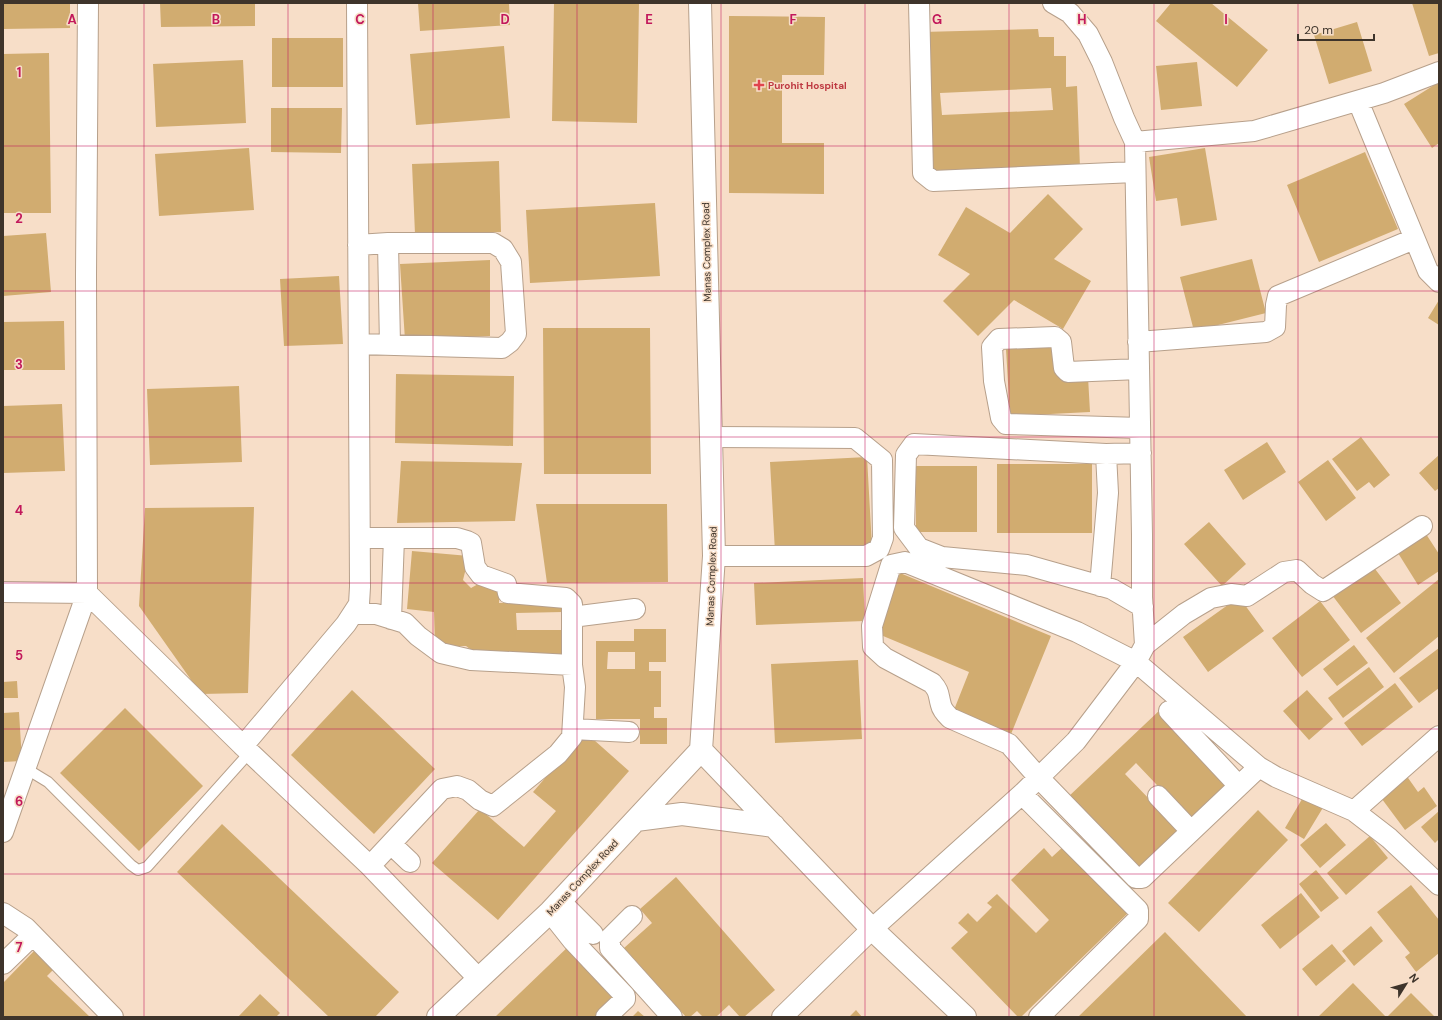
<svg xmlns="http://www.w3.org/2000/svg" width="1442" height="1020" viewBox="0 0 1442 1020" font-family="'DM Sans',sans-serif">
<rect width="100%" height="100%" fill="#f7dec8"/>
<path fill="#d1ac70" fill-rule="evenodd" d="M3,3h67v25l-67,1z
M160,3h95v23l-94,1z
M418,3h91l1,22 -90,6z
M554,3h85l-2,120 -85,-2z
M1171,3h40l57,47 -31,37 -81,-66z
M1412,3h26l1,50 -10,3z
M729,16l96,1 -1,58h-42v68h42v51l-95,-1z
M1357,22l15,49 -43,13 -15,-49z
M1038,29l1,8h15v19h12v31l11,-1 3,82 -153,5 -5,-141zM1051,88l2,22 -111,5 -2,-22z
M272,38h71v49h-71z
M504,46l6,72 -94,7 -6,-71z
M49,53l2,160h-48v-159z
M243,60l3,63 -90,4 -3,-63z
M1197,62l5,44 -41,4 -5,-44z
M1439,82v61l-7,5 -28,-44z
M271,108h71l-1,45 -70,-1z
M249,148l5,62 -95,6 -4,-62z
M1205,148l12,72 -36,6 -4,-28 -21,3 -7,-44z
M1365,152l33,77 -79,33 -32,-77z
M499,161l2,71 -86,2 -3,-70z
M1048,194l35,35 -29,30 37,22 -28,48 -49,-29 -36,36 -35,-35 27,-27 -32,-19 28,-48 44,26z
M655,203l5,73 -130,7 -4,-73z
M46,233l5,59 -48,4v-60z
M1252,259l14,54 -72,18 -14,-54z
M490,260v76l-85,4 -5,-76z
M339,276l4,68 -59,2 -4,-67z
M1439,300v25l-11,-7z
M64,321l1,49h-62v-48z
M543,328h107l1,146h-107z
M1058,346l2,33 28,-2 2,35 -80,4 -4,-67z
M396,374l118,2 -1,70 -118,-3z
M239,386l3,76 -92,3 -3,-76z
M62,404l3,67 -62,2v-67z
M1361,437l29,38 -16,13 -5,-6 -12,9 -25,-32z
M1267,442l19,30 -43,28 -19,-30z
M1439,455v33l-4,3 -16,-18z
M867,457l5,90 -97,5 -5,-90z
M1328,460l28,38 -30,23 -28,-39z
M401,461l121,2 -7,58 -118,2z
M997,464h95v69h-95z
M916,466h61v66h-61z
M536,504h131l1,78 -121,1z
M254,507l-6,186 -47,1 -62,-88 6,-98z
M1209,522l37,42 -24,22 -38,-42z
M1426,534l13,20v17l-21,14 -20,-32z
M412,551l57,5 -6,24 8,8 9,-5 20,1 -1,19 64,-2v11l-47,1 1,17h46l1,29 -79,1 -19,-14h-31l-1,-34 -27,-3z
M1372,565l29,38 -40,30 -29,-38z
M900,573l151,63 -42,103 -57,-24 17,-43 -93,-39z
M863,578l2,43 -109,4 -2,-42z
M1439,579v57l-45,37 -28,-35z
M1239,597l25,34 -56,41 -25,-35z
M1320,601l30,39 -48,37 -30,-39z
M634,629h32v33h-17v9h12v36h-7v11h13v26h-27v-25h-44v-78h38zM608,652h27v17h-28z
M1354,645l14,18 -31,23 -14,-17z
M1439,648v40l-20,15 -20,-25z
M858,660l4,79 -87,4 -4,-79z
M1369,667l15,20 -41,31 -15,-20z
M17,681l1,17h-15v-16z
M1395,683l18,24 -51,39 -18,-23z
M352,690l83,79 -61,65 -83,-79z
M1307,690l26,29 -24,21 -26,-29z
M125,708l78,78 -64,65 -79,-78z
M1162,708l73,77 -41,39 -58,-61 -11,11 58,60 -43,41 -73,-77z
M19,712l3,49 -19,1v-49z
M585,732l44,39 -131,149 -66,-57 48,-54 44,38 32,-36 -23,-19z
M1406,775l12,17 6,-5 13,19 -32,24 -26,-35z
M1305,794l19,12 -20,33 -19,-11z
M1258,810l30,30 -89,92 -31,-29z
M1439,811v28l-4,4 -14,-16z
M1326,823l20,22 -26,23 -20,-23z
M222,824l177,168 -24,25h-46l-152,-145z
M1370,836l18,22 -42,37 -19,-22z
M1065,845l65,66 -109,106h-3l-67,-69 17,-16 -10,-9 10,-10 9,9 15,-15 -5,-4 10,-9 39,39 13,-13 -38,-40 33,-32 8,9z
M1316,870l23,28 -18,14 -22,-28z
M676,877l99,113 -31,27h-4l-11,-12 -13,12h-13l-6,-6 -7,6h-4l-62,-69 28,-25 -12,-14z
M1411,885l28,35v33l-23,19 -11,-15 5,-4 -33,-41z
M1301,893l19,24 -40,32 -19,-24z
M1371,926l12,15 -29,25 -12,-15z
M1165,932l82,85h-169z
M572,943l51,54 -21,20h-107z
M1332,944l14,17 -30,25 -14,-17z
M36,949l19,19 -8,8 43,41h-87v-37l1,2z
M1353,983l33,34h-68z
M1411,993l24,24h-48z
M260,994l20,19 -4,4h-38z
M856,1010l6,7h-13z
M638,1011l7,6h-13z"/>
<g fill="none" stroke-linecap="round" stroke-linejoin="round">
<defs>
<path id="service" d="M25,768l23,14 83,83 7,5 9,-3 103,-115"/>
<path id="minor" d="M919,3l4,170 10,8 202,-9
M1358,101l70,170 11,11
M1135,142l119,-11 130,-38 55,-21
M388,243l2,102
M358,245l30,-2h105l10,6 8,13 5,72 -6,8 -8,6 -143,-4
M1138,342l128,-10 9,-5 1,-22 2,-9 136,-57
M1139,369l-71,3 -4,-4 -3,-26 -6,-5 -56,2 -7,8 2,34 7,37 5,6 134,4
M710,437l145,1 27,22 1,78 -4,11 -13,7h-152
M1141,453l-35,1 -192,-10 -8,11 -2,73 15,20 23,9 85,8 85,24 31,18
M360,538h97l10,3 4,2 4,24 6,8 25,9 2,9 58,5 6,6v61
M1100,586l8,-93 -2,-39
M3,592l84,1 156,153 127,120 108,112
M353,614h23l29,9 13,13 23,17 30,7 101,5 3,22 -3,50 -14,17 -65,52 -13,-6 -12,-10 -11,-4 -15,3 -72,77
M572,617l63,-8
M391,619l3,-81
M1145,645l39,-31 27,-16 20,-4 16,2 37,-24 13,-2 15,14 11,7 99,-65
M1169,711l70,75
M573,729l56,3
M243,746l103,-122 13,-20 1,-17 -3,-584
M1259,767l-117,111h-6l-97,-100 -30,-34 -59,-26c-4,-4 -8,-8 -9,-13 -3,-10 -1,-13 -9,-22l-47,-25 -12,-11 -1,-21 19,-61 14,-3 172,70 59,30 123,105 17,10 78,34 35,27 50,47
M1022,794l116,116v9l-99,98
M1158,796l33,35
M1354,811l85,-75
M3,832l84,-239 -1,-318 2,-272
M391,844l19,18
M560,901l33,33
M550,912l23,29 52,55v3l-19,18
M3,913l23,15 87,89
M632,916l-22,22v10l62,69
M3,964l30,-29
M782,1017l90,-88 150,-135 54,-53 60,-79 9,-17 -3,-48v-62l-7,-393 -11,-24 -22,-56 -14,-28 -18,-21 -17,-10"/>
<path id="tertiary" d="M701,750l171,179 93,88
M636,820l46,-6 92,12
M438,1017l112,-105 151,-162 13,-194 -14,-553"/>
</defs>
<use href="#service" stroke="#b7a08b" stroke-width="12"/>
<use href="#minor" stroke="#b7a08b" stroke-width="22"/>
<use href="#tertiary" stroke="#b7a08b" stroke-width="24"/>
<use href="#service" stroke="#fff" stroke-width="10"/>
<use href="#minor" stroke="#fff" stroke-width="20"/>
<use href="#tertiary" stroke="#fff" stroke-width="22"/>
</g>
<path fill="none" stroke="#c2185b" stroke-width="1" stroke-opacity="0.55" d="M144,3v1014M288,3v1014M433,3v1014M577,3v1014M721,3v1014M865,3v1014M1009,3v1014M1154,3v1014M1298,3v1014M3,146h1436M3,291h1436M3,437h1436M3,583h1436M3,729h1436M3,874h1436"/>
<path fill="#e0444e" stroke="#f7dec8" stroke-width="1.5" d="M757 79h4v4h4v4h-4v4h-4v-4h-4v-4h4z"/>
<g text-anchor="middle" stroke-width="3" stroke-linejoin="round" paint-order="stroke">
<g font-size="10" font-weight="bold" fill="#be3a42" stroke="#f7dec8" text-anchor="start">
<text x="768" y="89">Purohit Hospital</text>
</g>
<g font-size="10" fill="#3e342b" stroke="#f7dec8">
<text transform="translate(706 252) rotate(-91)" y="4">Manas Complex Road</text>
<text transform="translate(711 576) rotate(-88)" y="4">Manas Complex Road</text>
<text transform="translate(582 877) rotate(-47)" y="4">Manas Complex Road</text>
</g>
</g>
<g font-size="13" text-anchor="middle" font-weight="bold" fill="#c2185b" stroke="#f7dec8" stroke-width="3" stroke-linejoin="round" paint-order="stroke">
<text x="72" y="24">A</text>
<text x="216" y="24">B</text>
<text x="360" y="24">C</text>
<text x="505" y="24">D</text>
<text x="649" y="24">E</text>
<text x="793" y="24">F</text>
<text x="937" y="24">G</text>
<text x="1082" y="24">H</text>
<text x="1226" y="24">I</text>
<text x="19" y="77">1</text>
<text x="19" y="223">2</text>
<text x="19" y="369">3</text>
<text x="19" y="515">4</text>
<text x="19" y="660">5</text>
<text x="19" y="806">6</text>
<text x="19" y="952">7</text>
</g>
<rect width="1442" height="1020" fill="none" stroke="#3e342b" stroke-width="8"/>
<g transform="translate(1406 984) rotate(53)" stroke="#f7dec8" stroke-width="3" paint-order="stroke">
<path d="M0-3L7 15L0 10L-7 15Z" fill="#3e342b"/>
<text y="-6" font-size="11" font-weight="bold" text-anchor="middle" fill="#3e342b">N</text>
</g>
<path d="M1298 34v6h76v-6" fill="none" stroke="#3e342b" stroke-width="2"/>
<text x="1304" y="34" font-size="12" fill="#3e342b" stroke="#f7dec8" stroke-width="3" paint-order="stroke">20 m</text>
</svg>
